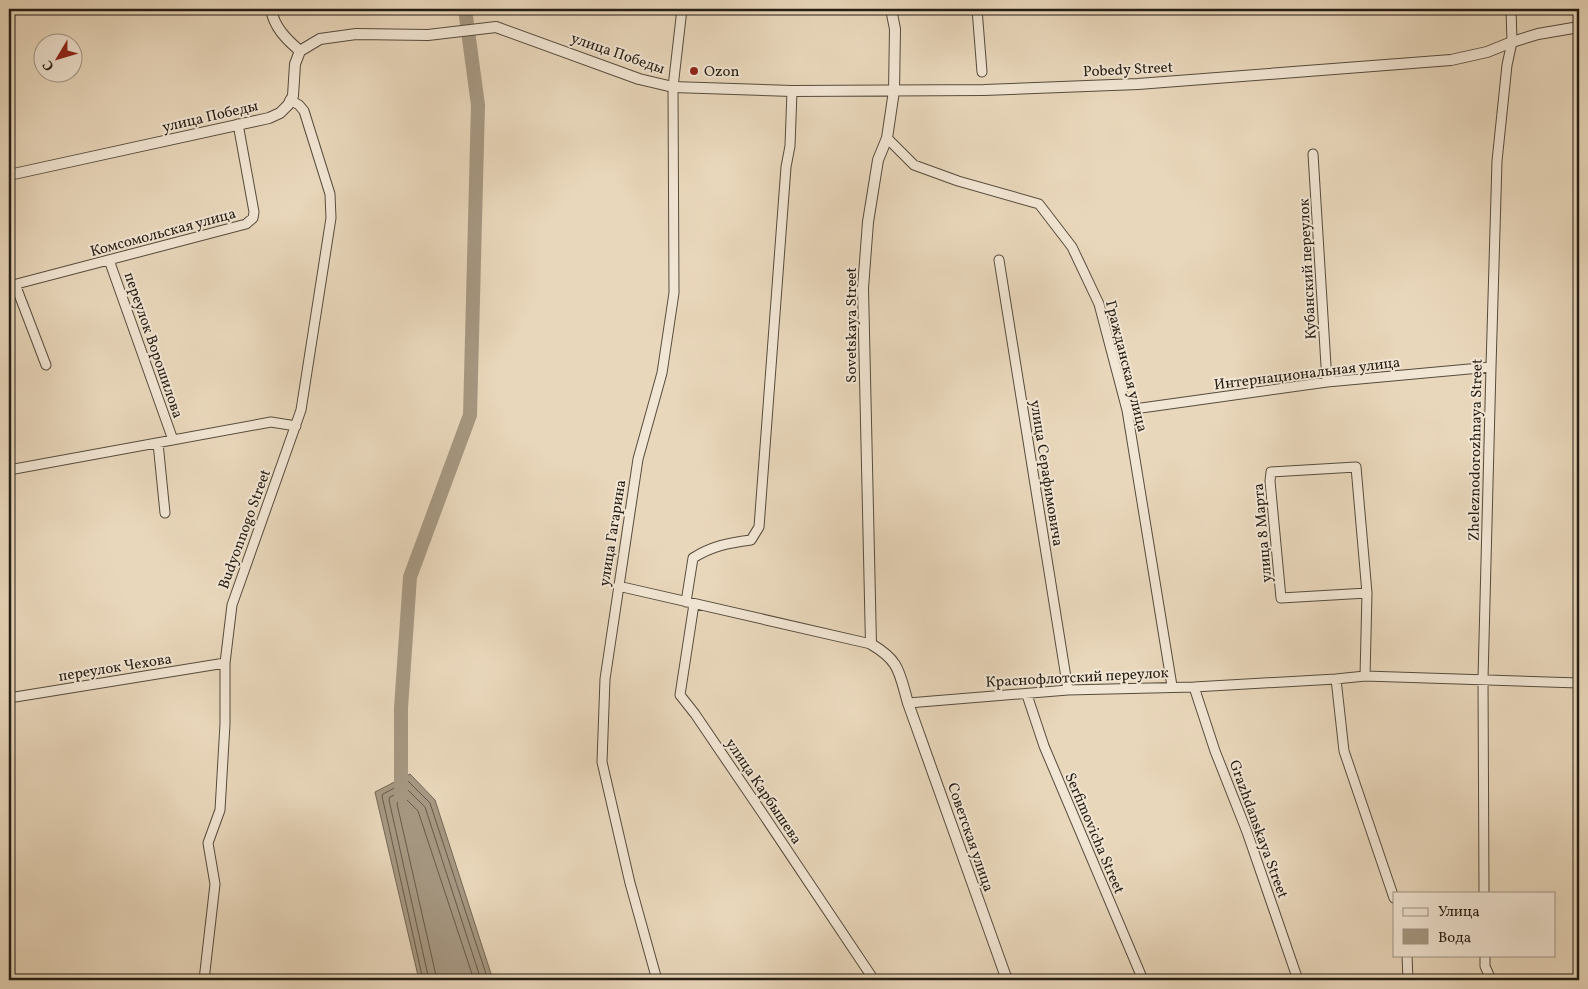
<svg xmlns="http://www.w3.org/2000/svg" width="1588" height="989" viewBox="0 0 1588 989" font-family="Vollkorn,serif">
<rect width="100%" height="100%" fill="#e9d7bb"/>
<filter id="stains"><feTurbulence type="fractalNoise" baseFrequency=".004" numOctaves="4"/><feColorMatrix values="0 0 0 0 .2 0 0 0 0 .09 0 0 0 0 .02 0 0 0 .5 -.17"/></filter>
<radialGradient id="worn" r=".72"><stop offset=".6" stop-color="#630" stop-opacity="0"/><stop offset="1" stop-color="#630" stop-opacity=".3"/></radialGradient>
<path fill="#a69882" stroke="#726756" d="M410,774l25,26 58,180h-74l-44,-188z"/>
<g fill="none" stroke-linecap="round" stroke-linejoin="round">
<path stroke="#665a4a" stroke-width="1" d="M423,980l-41,-184 1,-2 25,-13 22,22 58,177
M429,980l-40,-180 1,-3 17,-8 18,18 56,173
M437,980l-40,-176 1,-3 7,-3 13,13 56,169"/>
<path stroke="#a69882" stroke-width="14" d="M401,796v-88l9,-131 60,-162 8,-310 -13,-96"/>
<defs>
<path id="minor" d="M977,9l5,63
M887,138l27,27 44,16 81,23 33,43 27,57 28,106 45,276
M1313,154l14,228
M109,260l64,180
M999,260l69,430
M15,284l31,81
M9,286l237,-62 7,-6 1,-6 -16,-88
M1127,410l200,-28 164,-15
M158,443l7,70
M9,470l262,-48 25,4
M618,586l253,58
M686,602l7,-44c19,-12 35,-15 58,-18l8,-13 27,-360 4,-21 2,-55
M694,604l-14,91 15,19 70,103 109,163
M1365,676l2,-83 -11,-126 -85,5 -1,9 11,117 86,-5
M1336,679l8,72 50,147
M1194,687l21,64 32,81 51,148
M1027,695l17,51 99,234
M9,698l216,-35
M908,703l160,-13 126,-3 142,-8 29,-3 214,7
M1484,893l-1,-214 8,-312 6,-206 10,-96 5,-23 -1,-33
M1407,955l1,25
M1485,955v11l6,14
M204,980l11,-96 -7,-41 12,-33 5,-86v-61l7,-58 69,-195 30,-192 -1,-24 -26,-83 -5,-6 -9,-5
M657,980l-27,-97 -28,-121 3,-83 33,-220 24,-86 12,-80 -1,-206 9,-78"/>
<path id="tertiary" d="M271,9c3,18 15,30 29,42
M891,9l4,20 -1,62 -7,47 -9,22 -10,62 -5,66 8,356c29,17 28,28 37,59l99,277
M9,175l260,-57 11,-5 8,-8 5,-9 2,-32 5,-13 20,-12 36,-5 72,1 68,-8 143,52 34,8 119,4 192,-1 154,-6 313,-24 36,-8 25,-10 26,-8 41,-7"/>
</defs>
<use href="#minor" stroke="#564c3d" stroke-width="11"/>
<use href="#tertiary" stroke="#564c3d" stroke-width="12"/>
<use href="#minor" stroke="#f1e5d3" stroke-width="9"/>
<use href="#tertiary" stroke="#f1e5d3" stroke-width="10"/>
</g>
<circle fill="#8f2418" stroke="#f1e5d3" stroke-width="2" cx="694" cy="71" r="5"/>
<g text-anchor="middle" stroke-width="4" stroke-linejoin="round" paint-order="stroke">
<g font-size="15" fill="#251d13" stroke="#f1e5d3">
<text transform="translate(618 53) rotate(19)" y="5">улица Победы</text>
<text transform="translate(1128 69) rotate(-3)" y="5">Pobedy Street</text>
<text transform="translate(210 116) rotate(-13)" y="5">улица Победы</text>
<text transform="translate(163 232) rotate(-15)" y="5">Комсомольская улица</text>
<text transform="translate(1307 269) rotate(-93)" y="5">Кубанский переулок</text>
<text transform="translate(851 325) rotate(-90)" y="5">Sovetskaya Street</text>
<text transform="translate(154 345) rotate(71)" y="5">переулок Ворошилова</text>
<text transform="translate(1127 366) rotate(76)" y="5">Гражданская улица</text>
<text transform="translate(1307 373) rotate(-7)" y="5">Интернациональная улица</text>
<text transform="translate(1475 450) rotate(-89)" y="5">Zheleznodorozhnaya Street</text>
<text transform="translate(1047 473) rotate(81)" y="5">улица Серафимовича</text>
<text transform="translate(244 529) rotate(-70)" y="5">Budyonnogo Street</text>
<text transform="translate(612 533) rotate(-81)" y="5">улица Гагарина</text>
<text transform="translate(1262 533) rotate(-95)" y="5">улица 8 Марта</text>
<text transform="translate(115 667) rotate(-9)" y="5">переулок Чехова</text>
<text transform="translate(1077 677) rotate(-3)" y="5">Краснофлотский переулок</text>
<text transform="translate(764 791) rotate(56)" y="5">улица Карбышева</text>
<text transform="translate(1259 829) rotate(70)" y="5">Grazhdanskaya Street</text>
<text transform="translate(1095 833) rotate(67)" y="5">Serfimovicha Street</text>
<text transform="translate(971 837) rotate(71)" y="5">Советская улица</text>
</g>
<g font-size="15" fill="#251d13" stroke="#f1e5d3" text-anchor="start">
<text x="704" y="76">Ozon</text>
</g>
</g>
<rect width="1588" height="989" fill="none" stroke="#e9d7bb" stroke-width="30"/>
<rect x="10" y="10" width="1568" height="969" fill="none" stroke="#251d13" stroke-width="2.5"/>
<rect x="15" y="15" width="1558" height="959" fill="none" stroke="#251d13"/>
<rect x="1393" y="892" width="162" height="65" fill="#f1e5d3" stroke="#9f9586"/>
<rect x="1403" y="908" width="25" height="8" fill="#f1e5d3" stroke="#9f9586"/>
<text x="1438" y="916" font-size="15" fill="#251d13">Улица</text>
<rect x="1403" y="929" width="25" height="15" fill="#a69882" stroke="#9f9586"/>
<text x="1438" y="942" font-size="15" fill="#251d13">Вода</text>
<g transform="translate(58 58) rotate(232)"><circle r="24" fill="#f1e5d3" stroke="#9f9586"/>
<path d="M0-4L9 19L0 12L-9 19Z" fill="#8f2418"/>
<text y="-8" font-size="14" font-weight="bold" text-anchor="middle" fill="#251d13">С</text>
</g>
<rect width="100%" height="100%" filter="url(#stains)"/>
<rect width="100%" height="100%" fill="url(#worn)"/>
</svg>
